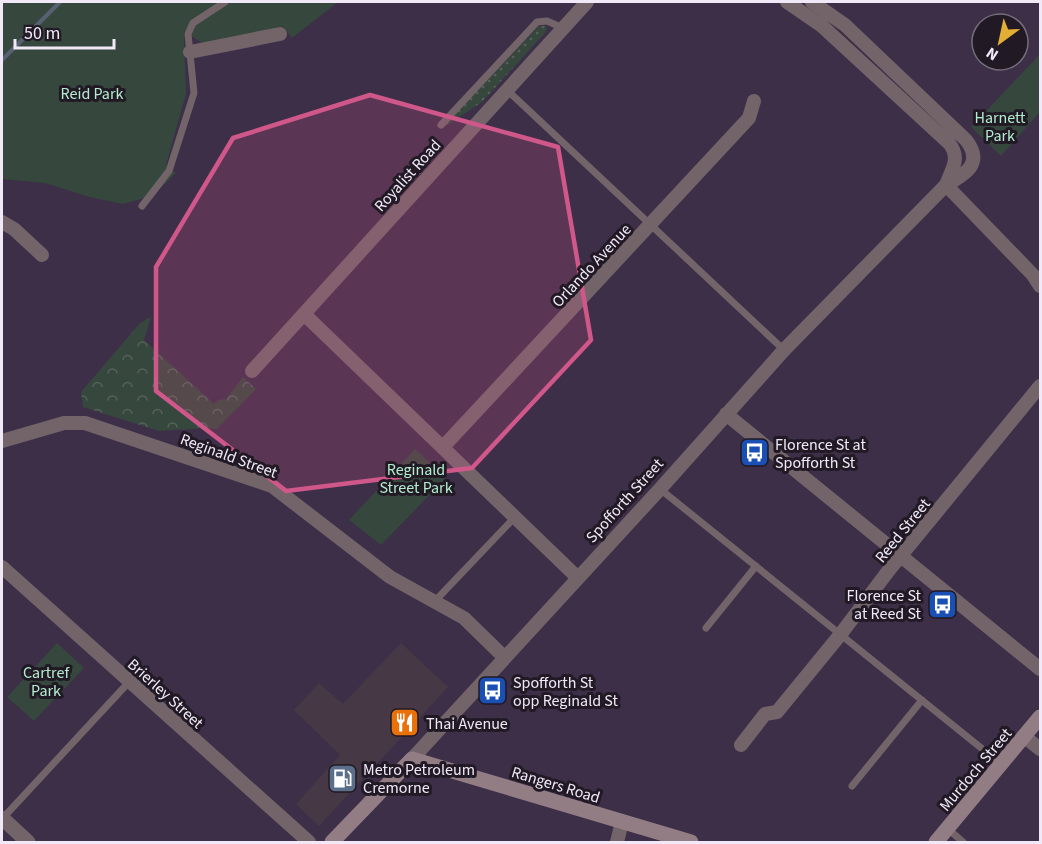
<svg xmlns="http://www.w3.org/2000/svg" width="1042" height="844" viewBox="0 0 1042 844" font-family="'Source Sans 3',sans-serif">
<defs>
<pattern id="grass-dots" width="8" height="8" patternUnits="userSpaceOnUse" patternTransform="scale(1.5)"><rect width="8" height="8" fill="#36473d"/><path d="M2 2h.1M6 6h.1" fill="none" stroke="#54625a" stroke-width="1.8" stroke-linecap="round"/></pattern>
<pattern id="forest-crowns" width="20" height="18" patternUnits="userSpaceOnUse" patternTransform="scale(1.5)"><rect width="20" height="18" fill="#36473d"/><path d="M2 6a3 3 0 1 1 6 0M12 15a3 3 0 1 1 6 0" fill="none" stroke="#54625a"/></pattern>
</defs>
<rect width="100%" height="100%" fill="#3d2f47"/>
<path fill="#473846" d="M401,643l47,44 -129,139 -23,-22 44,-49 -46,-45 25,-27 24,21z"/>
<path fill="url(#grass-dots)" d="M542,26h4l1,3 -2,4 -63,69 -41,27 97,-102z"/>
<path fill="url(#forest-crowns)" d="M151,317l-7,23 70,64 4,-4 8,-1 17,-22 13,12 -39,40 -12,-1 -46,3 -76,-24 -2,-15 59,-69z"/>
<path fill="#36473d" d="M2,2h336l-46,36 -10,-12 -34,11 -46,6 -18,-12 2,63 -20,71 10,8 -26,25 -2,-1 -25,7 -34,-7 -44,-14 -43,-4z
M1040,54v58l-39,44 -30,-29z
M415,449l31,29 -65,67 -32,-25z
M57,643l27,25 -50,53 -27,-24z"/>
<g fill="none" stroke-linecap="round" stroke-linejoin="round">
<path stroke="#576173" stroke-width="4" d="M2,60l58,-58"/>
<path stroke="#726469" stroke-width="7" d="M506,89l278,261
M441,125l96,-103 10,-1 16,7
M142,206l27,-35 25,-78 -6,-59 5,-11 32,-21
M660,489l341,275
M435,601l79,-83
M706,628l50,-62
M852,786l70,-86
M2,819l127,-137
M948,829l15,13"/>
<path stroke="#726469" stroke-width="14" d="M787,2l35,24 127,117c12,15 3,26 -3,42
M190,52l90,-18
M946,185l87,90 7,11
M2,222l12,7 28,26
M304,314l274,264
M252,371l335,-369
M726,414l314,255
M2,441l62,-18h21l187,63 118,91 74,41 40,39
M443,447l306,-329 5,-17
M2,567l307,275
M1025,737l15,12
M741,745l24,-31 12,-2 63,-77 49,-65 151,-184
M412,759l248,-270 124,-139 162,-165c20,-11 38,-22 20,-45l-121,-115 -33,-23
M617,842l5,-20"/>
<path stroke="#726469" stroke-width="15" d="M2,818l26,24"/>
<path stroke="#937d85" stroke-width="15" d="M332,842l80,-83 279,83
M936,842l104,-125"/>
</g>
<path fill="#d0578a" fill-opacity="0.2" stroke="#d0578a" stroke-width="4.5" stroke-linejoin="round" d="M370,95l188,52 33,193 -119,128 -186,23 -130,-100v-124l77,-129z"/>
<defs>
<symbol id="bus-square" viewBox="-11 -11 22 22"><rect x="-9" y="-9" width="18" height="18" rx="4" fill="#1a4fb4" stroke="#211a25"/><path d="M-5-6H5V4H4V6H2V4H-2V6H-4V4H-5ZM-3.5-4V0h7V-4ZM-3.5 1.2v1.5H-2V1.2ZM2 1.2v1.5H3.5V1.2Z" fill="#fff"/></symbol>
<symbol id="restaurant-square" viewBox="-11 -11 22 22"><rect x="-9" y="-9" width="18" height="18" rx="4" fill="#e8710a" stroke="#211a25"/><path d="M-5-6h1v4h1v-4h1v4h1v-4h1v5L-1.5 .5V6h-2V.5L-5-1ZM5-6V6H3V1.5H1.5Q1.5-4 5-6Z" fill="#fff"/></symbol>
<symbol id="fuel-square" viewBox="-11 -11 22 22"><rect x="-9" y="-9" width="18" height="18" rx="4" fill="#5c6f8a" stroke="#211a25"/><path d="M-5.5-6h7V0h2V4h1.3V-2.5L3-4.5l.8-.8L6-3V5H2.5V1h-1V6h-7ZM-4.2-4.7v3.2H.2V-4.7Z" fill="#fff"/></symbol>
</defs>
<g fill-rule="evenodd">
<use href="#bus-square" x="738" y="436" width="33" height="33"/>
<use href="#bus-square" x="926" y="588" width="33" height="33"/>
<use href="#bus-square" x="476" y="674" width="33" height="33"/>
<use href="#restaurant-square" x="388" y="706" width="33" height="33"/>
<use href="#fuel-square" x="326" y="762" width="33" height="33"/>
</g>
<g text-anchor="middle" stroke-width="6" stroke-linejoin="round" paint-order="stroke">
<g font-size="16" fill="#b4edce" stroke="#211a25">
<text x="92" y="99">Reid Park</text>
<text x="1000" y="123">Harnett<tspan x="1000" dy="18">Park</tspan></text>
<text x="416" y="475">Reginald<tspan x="416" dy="18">Street Park</tspan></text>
<text x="46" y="678">Cartref<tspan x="46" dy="18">Park</tspan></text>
</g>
<g font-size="16" fill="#f2e9f8" stroke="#211a25">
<text transform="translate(407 175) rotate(-48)" y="6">Royalist Road</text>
<text transform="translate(591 265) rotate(-47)" y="6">Orlando Avenue</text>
<text transform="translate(229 455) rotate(20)" y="6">Reginald Street</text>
<text transform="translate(624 500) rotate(-48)" y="6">Spofforth Street</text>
<text transform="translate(902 530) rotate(-51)" y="6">Reed Street</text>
<text transform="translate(166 693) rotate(42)" y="6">Brierley Street</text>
<text transform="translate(975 769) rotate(-50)" y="6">Murdoch Street</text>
<text transform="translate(556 784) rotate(17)" y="6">Rangers Road</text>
</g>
<g font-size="16" fill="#f2e9f8" stroke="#211a25" text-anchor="start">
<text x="775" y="450">Florence St at<tspan x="775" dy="18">Spofforth St</tspan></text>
<text x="921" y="601" text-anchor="end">Florence St<tspan x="921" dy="18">at Reed St</tspan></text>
<text x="513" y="688">Spofforth St<tspan x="513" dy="18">opp Reginald St</tspan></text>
<text x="426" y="729">Thai Avenue</text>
<text x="363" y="775">Metro Petroleum<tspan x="363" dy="18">Cremorne</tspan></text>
</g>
</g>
<rect width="1042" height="844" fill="none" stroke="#f2e9f8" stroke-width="6"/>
<g transform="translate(1000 42) rotate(213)"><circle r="28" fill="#211a25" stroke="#756d79" stroke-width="1.5"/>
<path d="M0-4.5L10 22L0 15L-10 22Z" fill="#e2af34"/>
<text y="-9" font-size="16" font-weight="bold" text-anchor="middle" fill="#f2e9f8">N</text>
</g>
<path d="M15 39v9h99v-9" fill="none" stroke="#f2e9f8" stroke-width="3"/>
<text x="24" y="39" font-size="18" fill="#f2e9f8" stroke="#211a25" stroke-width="4.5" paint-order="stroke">50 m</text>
</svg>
